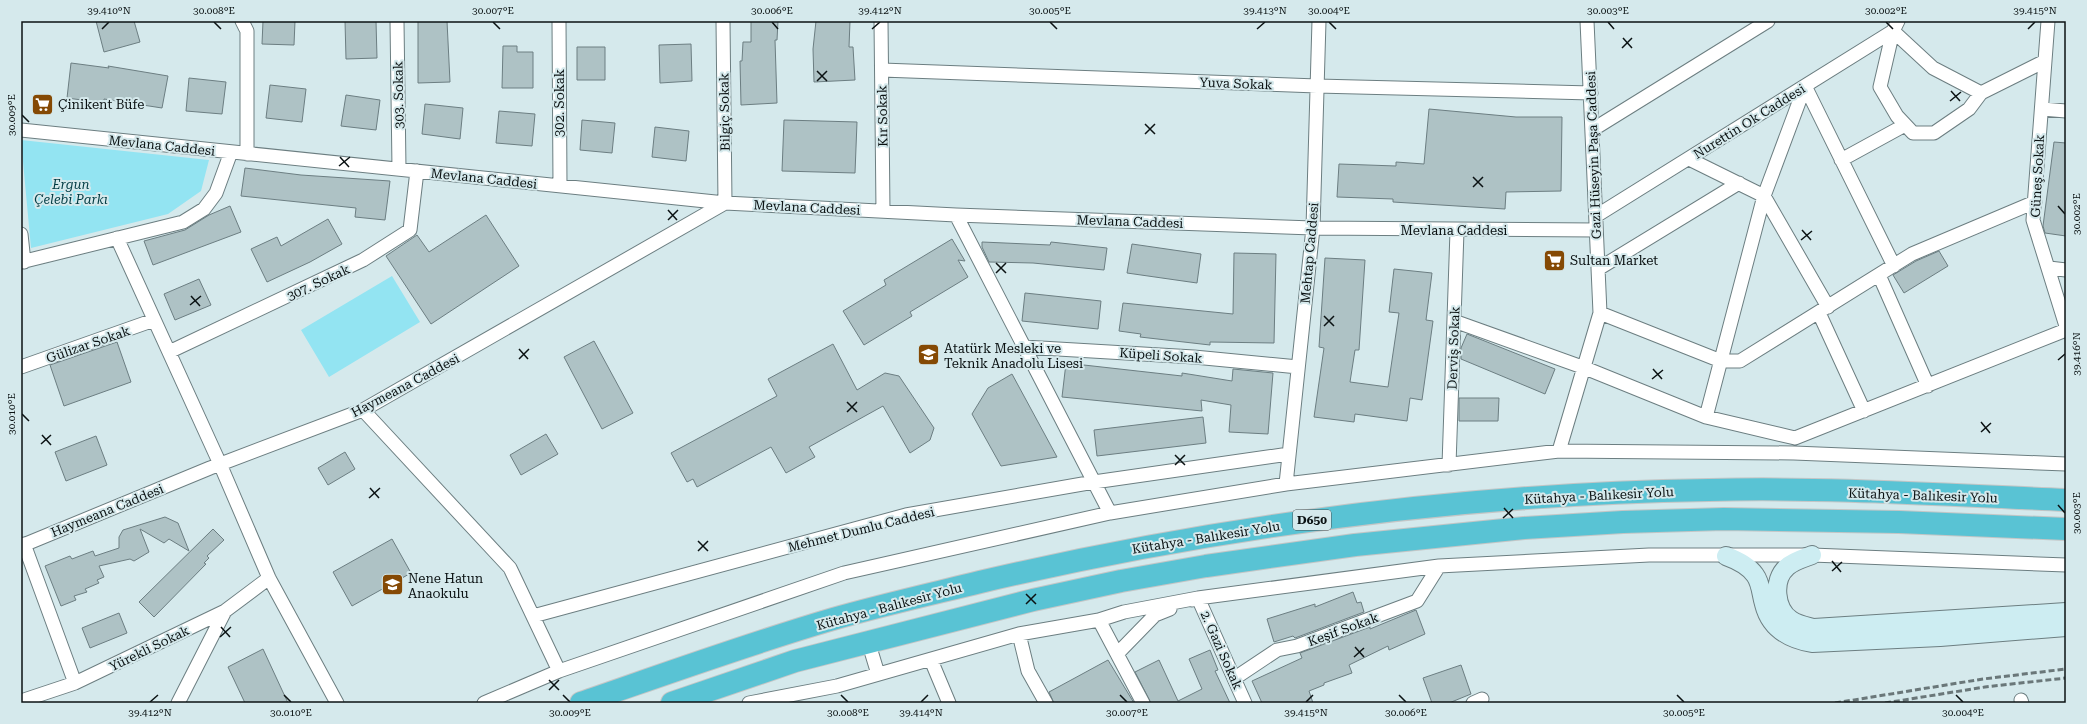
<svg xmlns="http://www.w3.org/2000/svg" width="2087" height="724" viewBox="0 0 2087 724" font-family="'Roboto Serif',serif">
<rect width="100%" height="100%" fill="#d5e9ec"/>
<path fill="#93e4f2" d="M21,140l188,20 -8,31 -33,23 -137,34z
M392,276l28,46 -91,55 -28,-47z"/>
<path fill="#aec2c5" stroke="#6c7e82" d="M96,21h38l6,21 -36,10z
M263,21h32l-1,24 -32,-1z
M345,21h31l1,37 -31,1z
M418,21h29l3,61 -32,1z
M751,21h27l-1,19h-2l2,63 -36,2 -1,-44h2l1,-19h8z
M816,21h34l-1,26h4l2,33 -41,2 -1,-33z
M691,44l1,37 -32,2 -1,-38z
M503,46h14v6h16v36h-31z
M577,47h28v33h-28z
M71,63l38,5 -1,-2 60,10 -6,32 -58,-9v4l-37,-5z
M189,78l37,4 -4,32 -36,-3z
M270,85l36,4 -4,33 -36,-4z
M346,95l34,5 -4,30 -35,-4z
M425,104l38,4 -3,31 -38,-5z
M1429,109l87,8h46l-1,74 -55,1 -1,17 -112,-7v-3l-56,-2 2,-33 57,2v-4l28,2z
M499,111l36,3 -3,32 -36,-3z
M582,120l33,3 -3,30 -32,-3z
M784,120l73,2 -2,51 -73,-2z
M655,127l34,4 -3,30 -34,-4z
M2054,142l12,1v93l-21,-3 -2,-7z
M245,168l56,7 89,6 -5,39 -30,-3 1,-9 -115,-12z
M230,206l11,26 -88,33 -9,-24 41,-11 24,-15z
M486,215l33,51 -88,58 -45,-68 31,-21 12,17z
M328,219l14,25 -32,18 -43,20 -16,-33 26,-12 4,9z
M952,239l13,22 -7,-1 10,17 -58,35 2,4 -48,29 -21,-34 43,-26 -2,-5z
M982,242l68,3 1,-3 56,6 -3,22 -71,-7 -44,-1 -7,-15z
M1132,244l69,10 -4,29 -70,-10z
M1939,251l9,15 -44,27 -11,-18 23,-14z
M1234,253l42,1 -2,89 -64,-1v3l-70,-8 1,-3 -22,-3 4,-28 110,11z
M1325,258l40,2 -6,90h-4l-5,32 38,5 11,-74 -10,-1 5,-43 38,4 -6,47 7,1 -11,79 -12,-2 -3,23 -52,-7 -1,8 -40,-5 10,-69 -5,-1z
M199,279l12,26 -36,15 -11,-26z
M1025,293l76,8 -3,28 -76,-8z
M1467,334l88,35 -10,25 -84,-35v-11z
M594,341l39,72 -31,16 -38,-72z
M117,342l14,40 -67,24 -14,-41z
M833,344l24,46 28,-17 14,3 35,52 -4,12 -20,13 -27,-47 -74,41 6,10 -29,16 -15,-26 -74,40 -4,-8 -6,3 -16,-29 106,-57 -9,-17z
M1066,363l116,13v-3l50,8 1,-12 40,4 -5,61 -39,-2 2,-27 -30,-5 1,11 -140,-14z
M1012,374l45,83 -56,9 -29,-52 16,-26z
M1459,398h40l-1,23h-39z
M1203,417l3,26 -109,13 -3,-26z
M546,434l12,20 -37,21 -11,-20z
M96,436l11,29 -41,16 -11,-29z
M345,452l10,17 -27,16 -10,-17z
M165,517l13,6 11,28 -20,-12 -5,4 -24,-14 9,23 -15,9 -4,-2 -31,7 5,11 -7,3 2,3 -14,6 2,3 -13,4 2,4 -15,6 -16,-40 25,-10 2,3 21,-8 2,5 24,-8v-11l4,-7z
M213,529l11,11 -17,16 2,2 -5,5 2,1 -52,53 -15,-15z
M392,539l19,34 -59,33 -19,-34z
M1353,592l4,11 4,-1 3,10 -69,26 -2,-2 -19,6 -7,-23 48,-15v3z
M1416,610l9,24 -36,16 -1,-4 -39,19 3,8 -28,10v2l-15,6 4,12h-51l-10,-22 50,-23 -2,-5 70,-26v2z
M119,613l8,20 -37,15 -8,-20z
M263,649l25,54h-43l-17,-36z
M1210,650l8,20 -3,1 15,32h-79l-16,-31 24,-12 19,41 24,-12 -13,-30z
M1108,660l26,43h-80l-5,-11z
M1461,665l10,29 -22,9h-17l-9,-25z"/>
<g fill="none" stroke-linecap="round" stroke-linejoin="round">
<defs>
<path id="street" d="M242,21l5,10v123
M397,21l2,148
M559,21l1,165
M881,21l2,190
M2048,21l-15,199 33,106
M1893,31l-13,56 17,29 16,17h21l35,-24 12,-16
M1893,31l40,37 48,25 64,-32
M882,70l435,16 274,7
M1805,86l89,180
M2042,109l24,2
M21,130l704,73 231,12 357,13 283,2
M1592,130l176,-109
M1689,159l75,37 64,111
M1841,160l64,-35
M956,215l154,298
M1596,216l297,-185 5,-10
M21,234l3,28
M117,238l103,226 49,114 68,125
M21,262l162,-40 21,-13 12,-16 15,-41
M2049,268l17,2
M1598,269l141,-86
M1879,275l49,111
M1600,313l121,48h19l172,-107 123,-52
M1819,313l45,98
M1454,321l131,47 121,49 89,21 271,-108
M1024,347l170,10 104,10
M169,352l194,-92 47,-30 7,-59
M21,367l133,-47
M363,410l147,158 49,103
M1706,417l58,-221 41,-110
M1559,451l41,-138 -13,-292
M1449,465l8,-234
M1286,484l27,-256 6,-207
M24,544l51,139
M21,546l189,-78 153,-58 362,-207 -2,-182
M1192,600l6,-2 47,105
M533,616l373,-101 188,-33 195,-28
M1099,620l44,83
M1019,634l9,37 18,32
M868,641l10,33
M1117,654l38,-39 15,-6
M931,660l18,43
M1235,678l42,-28 20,-4 120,-45 22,-35
M2021,700l1,3
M21,701l54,-18 150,-72 44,-33
M178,703l47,-92
M484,703l75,-32 285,-98 266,-60 176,-29 273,-33 235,2 272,11
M749,703l88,-17 182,-52 80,-14 25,-8 74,-14 241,-32 210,-11h163l254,10
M1473,703l9,-4"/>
<path id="secondary" d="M1812,555c-8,3 -19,6 -25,12 -15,13 -12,42 4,53 7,5 15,6 23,8l252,-16
M1726,556c11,4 22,9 29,19 6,8 6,19 9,29 6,24 25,35 48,39l128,-6 126,-10"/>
<path id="highway" d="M581,703c84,-29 167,-59 252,-84 49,-14 98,-25 147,-37 239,-56 484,-88 729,-92 119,-3 238,5 357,10
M672,703l123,-42 238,-61 88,-19 85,-15 149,-21 169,-17 99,-6 101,-3 175,3 167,7"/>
</defs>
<use href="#street" stroke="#6c7e81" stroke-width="15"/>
<use href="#secondary" stroke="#6c7e81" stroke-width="20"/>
<use href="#highway" stroke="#c4c6c6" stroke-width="24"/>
<use href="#street" stroke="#fff" stroke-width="13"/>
<use href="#secondary" stroke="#cdedf2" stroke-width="18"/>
<use href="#highway" stroke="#59c3d4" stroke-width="22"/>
<path stroke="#6a7779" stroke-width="3" stroke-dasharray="6 3" stroke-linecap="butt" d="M1835,703l148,-24 83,-10
M1885,703l100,-16 81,-9"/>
</g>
<path fill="none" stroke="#0b1213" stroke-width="1.5" d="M214,22l7,7M493,22l7,7M772,22l6,7M1050,22l7,7M1329,22l7,7M1608,22l6,7M1886,22l7,7M102,29l7,-7M872,29l8,-7M1257,29l8,-7M2028,29l7,-7M1623,38l9,10M1622,48l10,-10M817,71l10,10M817,81l10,-10M1951,91l9,10M1950,101l11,-9M22,115l7,7M1145,124l10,10M1145,134l10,-10M340,157l9,10M339,166l11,-9M1473,177l10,10M1473,187l10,-10M2058,206l7,8M668,210l9,10M668,220l10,-10M1802,230l9,10M1801,240l11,-9M996,263l10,10M996,273l10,-10M191,296l9,10M190,305l11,-9M1324,316l10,10M1324,326l10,-10M519,349l9,10M519,359l10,-10M2058,360l7,-6M1653,369l9,10M1652,379l11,-9M847,402l10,10M847,412l10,-10M22,414l7,7M1981,422l9,11M1981,432l10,-9M42,435l9,10M41,444l10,-9M1175,455l10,10M1175,465l10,-10M370,488l9,10M369,498l11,-10M2058,505l7,8M1504,508l9,10M1503,518l10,-9M698,541l10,10M698,551l10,-10M1832,561l9,11M1832,571l10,-9M1026,594l10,10M1026,604l10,-10M221,627l9,10M220,637l11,-10M1355,647l9,10M1354,657l10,-9M549,680l10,10M549,690l10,-10M284,695l7,7M563,695l7,7M841,695l7,7M1120,695l7,7M1399,695l7,7M1677,695l7,7M1956,695l7,7M150,702l8,-7M921,702l7,-7M1306,702l7,-7"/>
<defs>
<symbol id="supermarket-square" viewBox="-11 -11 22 22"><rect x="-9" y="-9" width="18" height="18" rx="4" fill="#854904" stroke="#d5e9ec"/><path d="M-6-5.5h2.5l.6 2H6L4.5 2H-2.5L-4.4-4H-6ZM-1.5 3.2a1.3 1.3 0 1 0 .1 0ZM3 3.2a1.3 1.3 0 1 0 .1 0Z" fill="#fff"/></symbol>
<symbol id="school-square" viewBox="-11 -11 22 22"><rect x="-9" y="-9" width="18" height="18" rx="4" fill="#854904" stroke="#d5e9ec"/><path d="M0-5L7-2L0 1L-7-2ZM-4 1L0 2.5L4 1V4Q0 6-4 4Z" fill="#fff"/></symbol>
</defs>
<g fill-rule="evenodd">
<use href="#supermarket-square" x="30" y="92" width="25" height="25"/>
<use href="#supermarket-square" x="1542" y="248" width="25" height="25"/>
<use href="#school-square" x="916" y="342" width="25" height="25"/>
<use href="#school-square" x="380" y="572" width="25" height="25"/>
</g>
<g text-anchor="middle" stroke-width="4" stroke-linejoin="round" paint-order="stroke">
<rect fill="#d5e9ec" stroke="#485254" stroke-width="1" x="1293" y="510" width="38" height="20" rx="3"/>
<g font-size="12" font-weight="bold" fill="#0b1213">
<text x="1312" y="524">D650</text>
</g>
<g font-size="13" fill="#0b1213" stroke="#d5e9ec">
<text transform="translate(1236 83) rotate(2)" y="5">Yuva Sokak</text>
<text transform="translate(398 95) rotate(-91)" y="5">303. Sokak</text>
<text transform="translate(559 103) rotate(-90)" y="5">302. Sokak</text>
<text transform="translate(724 112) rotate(-91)" y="5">Bilgiç Sokak</text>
<text transform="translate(882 116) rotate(-91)" y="5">Kır Sokak</text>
<text transform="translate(1749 121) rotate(-32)" y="5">Nurettin Ok Caddesi</text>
<text transform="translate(162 145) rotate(6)" y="5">Mevlana Caddesi</text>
<text transform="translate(1593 155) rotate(-92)" y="5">Gazi Hüseyin Paşa Caddesi</text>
<text transform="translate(2037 176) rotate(-87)" y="5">Güneş Sokak</text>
<text transform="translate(484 178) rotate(6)" y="5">Mevlana Caddesi</text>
<text transform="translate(807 207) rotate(3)" y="5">Mevlana Caddesi</text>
<text transform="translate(1130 221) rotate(2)" y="5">Mevlana Caddesi</text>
<text x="1454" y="235">Mevlana Caddesi</text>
<text transform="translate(1309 253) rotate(-85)" y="5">Mehtap Caddesi</text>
<text transform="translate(318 282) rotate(-25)" y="5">307. Sokak</text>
<text transform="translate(88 344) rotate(-19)" y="5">Gülizar Sokak</text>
<text transform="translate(1453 348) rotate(-88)" y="5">Derviş Sokak</text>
<text transform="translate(1161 355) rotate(4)" y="5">Küpeli Sokak</text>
<text transform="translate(405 385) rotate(-28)" y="5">Haymeana Caddesi</text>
<text transform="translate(1599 495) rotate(-3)" y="5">Kütahya - Balıkesir Yolu</text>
<text transform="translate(1923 495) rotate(2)" y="5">Kütahya - Balıkesir Yolu</text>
<text transform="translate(107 510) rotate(-22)" y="5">Haymeana Caddesi</text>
<text transform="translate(861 529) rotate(-14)" y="5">Mehmet Dumlu Caddesi</text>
<text transform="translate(1206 537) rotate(-9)" y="5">Kütahya - Balıkesir Yolu</text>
<text transform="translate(889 606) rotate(-15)" y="5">Kütahya - Balıkesir Yolu</text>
<text transform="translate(1343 629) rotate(-20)" y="5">Keşif Sokak</text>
<text transform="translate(149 648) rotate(-26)" y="5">Yürekli Sokak</text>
<text transform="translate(1222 650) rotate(66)" y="5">2. Gazi Sokak</text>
</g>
<g font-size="13" fill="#0b1213" stroke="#d5e9ec" text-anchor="start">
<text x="58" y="109">Çinikent Büfe</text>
<text x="1570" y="265">Sultan Market</text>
<text x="944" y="353">Atatürk Mesleki ve<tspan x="944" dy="15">Teknik Anadolu Lisesi</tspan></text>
<text x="408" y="583">Nene Hatun<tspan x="408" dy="15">Anaokulu</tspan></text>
</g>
<g font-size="13" font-style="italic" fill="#003b43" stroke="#d5e9ec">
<text x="71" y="189">Ergun<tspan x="71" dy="15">Çelebi Parkı</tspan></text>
</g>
</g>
<rect width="2087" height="724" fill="none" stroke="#d5e9ec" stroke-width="44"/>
<rect x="22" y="22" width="2043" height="680" fill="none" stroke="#0b1213" stroke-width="1.5"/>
<g font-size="10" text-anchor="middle" fill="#0b1213">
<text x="109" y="14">39.410°N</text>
<text x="214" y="14">30.008°E</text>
<text x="493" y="14">30.007°E</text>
<text x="772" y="14">30.006°E</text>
<text x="880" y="14">39.412°N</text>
<text x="1050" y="14">30.005°E</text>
<text x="1265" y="14">39.413°N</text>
<text x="1329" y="14">30.004°E</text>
<text x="1608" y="14">30.003°E</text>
<text x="1886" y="14">30.002°E</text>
<text x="2035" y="14">39.415°N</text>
<text transform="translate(11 115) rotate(-90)" y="4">30.009°E</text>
<text transform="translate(2076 214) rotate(-90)" y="4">30.002°E</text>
<text transform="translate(2076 354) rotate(-90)" y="4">39.416°N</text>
<text transform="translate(11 414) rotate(-90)" y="4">30.010°E</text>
<text transform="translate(2076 513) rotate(-90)" y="4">30.003°E</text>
<text x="150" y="716">39.412°N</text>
<text x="291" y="716">30.010°E</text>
<text x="570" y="716">30.009°E</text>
<text x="848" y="716">30.008°E</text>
<text x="921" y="716">39.414°N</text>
<text x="1127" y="716">30.007°E</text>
<text x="1306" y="716">39.415°N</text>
<text x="1406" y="716">30.006°E</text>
<text x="1684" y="716">30.005°E</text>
<text x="1963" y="716">30.004°E</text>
</g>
</svg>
